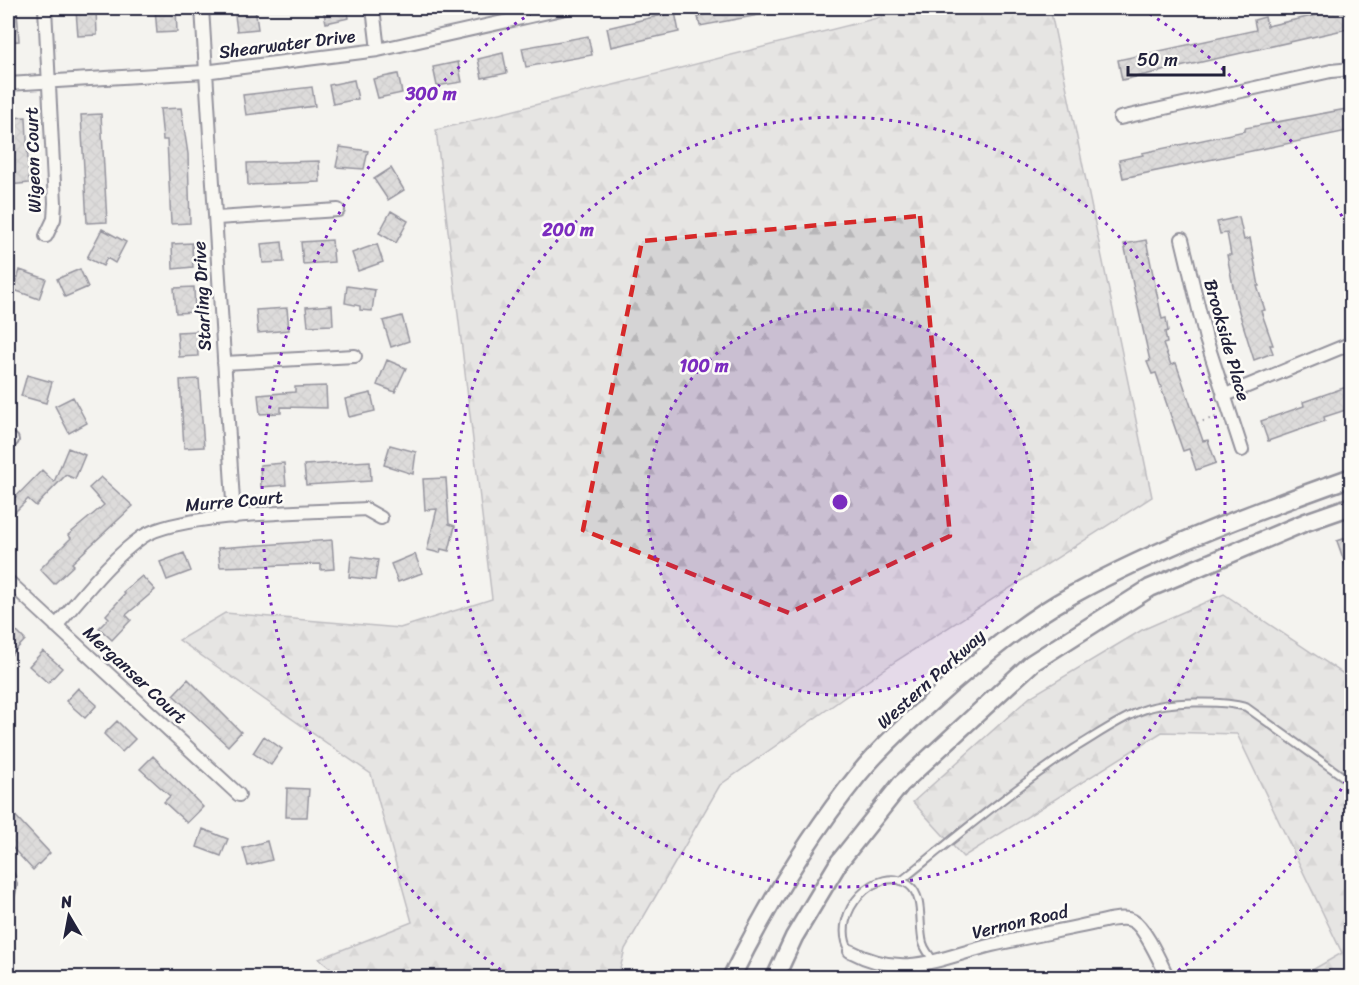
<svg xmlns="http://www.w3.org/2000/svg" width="1359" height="985" viewBox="0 0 1359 985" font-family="Sriracha,sans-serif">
<defs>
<pattern id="forest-firs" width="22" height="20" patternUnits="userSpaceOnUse" patternTransform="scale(1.5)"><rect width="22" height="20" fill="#d5d4d5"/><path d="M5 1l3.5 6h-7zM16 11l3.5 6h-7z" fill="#b7b6b8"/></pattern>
<pattern id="building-cross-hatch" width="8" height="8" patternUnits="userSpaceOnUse" patternTransform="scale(1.5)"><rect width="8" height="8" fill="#c0bfc2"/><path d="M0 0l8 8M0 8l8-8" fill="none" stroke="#a5a4a8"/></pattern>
</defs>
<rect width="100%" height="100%" fill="#f4f3ef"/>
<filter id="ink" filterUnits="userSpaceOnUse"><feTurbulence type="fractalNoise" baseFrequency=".0167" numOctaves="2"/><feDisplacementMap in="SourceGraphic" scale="12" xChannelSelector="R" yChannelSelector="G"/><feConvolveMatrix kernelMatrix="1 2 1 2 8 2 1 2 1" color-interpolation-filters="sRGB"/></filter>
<g filter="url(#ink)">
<path fill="url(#forest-firs)" stroke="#7c7b88" stroke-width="1.5" d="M909,8h141l102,489 -256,164 -176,124 -95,164 -7,28h-277l-22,-18 93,-37 -41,-148 -192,-134 46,-27 175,15 92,-29 -56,-469 473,-120z
M1224,594l127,85v298h-51l42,-24 -105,-219 -75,-2 -199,125 -50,-55 117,-105 112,-67z"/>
<path fill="url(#building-cross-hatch)" stroke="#22223b" stroke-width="1.5" d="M155,8h21l1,24 -20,1z
M234,8h21l3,21 -21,2z
M323,8h24l2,10 -23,5z
M696,8h78l1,4 -75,14z
M1348,8l4,20 -230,52 -4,-20 138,-30 -2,-10 11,-3 2,9z
M8,10h9l2,31 -11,1z
M96,10l1,25 -19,1 -2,-25z
M675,12l4,20 -68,15 -4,-19z
M588,36l4,19 -66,12 -4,-19z
M503,53l4,20 -25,5 -4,-19z
M458,62l4,20 -25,4 -4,-19z
M398,74l4,19 -24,5 -5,-19z
M354,80l4,19 -25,5 -4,-19z
M312,87l3,19 -69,9 -3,-20z
M181,108l7,46 2,69 -19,1 -4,-84h-4l-3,-31z
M1352,108v22l-229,48 -4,-18 24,-5 -1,-2 103,-22v-3z
M101,114l6,108 -20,1 -6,-108z
M26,117l3,66 -20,2 -1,-67z
M340,147l28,4 -4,18 -28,-2z
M319,161l1,21 -72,3 -1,-22z
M391,168l13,22 -16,10 -14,-21z
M391,211l17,10 -12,22 -17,-10z
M1239,217l5,23 6,-2 9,48h-2l8,24 -4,1 12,34h-3l3,8 -19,7 -18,-58 -9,-47h4l-4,-22 -7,1 -3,-12z
M102,229l24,13 -11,21 -8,-5 -4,8 -16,-8z
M332,240l2,22 -31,2 -2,-22z
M1146,240l16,79 4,-1 2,13 -3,1 2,11 -4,1 8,21 5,-2 27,78 5,-1 8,23 -20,7 -7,-21 -6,2 -27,-78 -4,1 -5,-12 3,-1 -26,-117z
M282,242l2,20 -21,1 -2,-19z
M192,243l1,24 -20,2 -1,-25z
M377,244l6,18 -25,9 -6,-18z
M80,269l8,18 -23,10 -8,-18z
M20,270l26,9 -7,20 -25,-9z
M347,286l28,4 -3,21 -12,-1v-4l-15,-3z
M194,287l1,25 -19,1 -2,-25z
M332,305l1,20 -25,1 -2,-19z
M287,308l2,22 -31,3 -2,-23z
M402,316l7,25 -18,6 -8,-26z
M197,331l1,25 -19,1 -2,-25z
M387,360l19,8 -11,24 -18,-7z
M27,375l25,7 -6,21 -25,-7z
M199,379l5,68 -20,1 -4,-68z
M1352,385v23l-28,9 1,4 -57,20 -7,-20 43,-15 -1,-4z
M326,386l1,22 -46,-1v6l-21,1 -2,-19 37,-3v-5z
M371,393l4,18 -26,6 -4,-18z
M73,397l14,26 -18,10 -14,-27z
M390,445l26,7 -3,22 -29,-9z
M68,448l17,7 -10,24 -9,-4 -30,31 -8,-7 -20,20v-14l34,-35 12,12z
M370,461l1,20 -65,4 -2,-20z
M284,463l2,22 -25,2 -1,-22z
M101,477l32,29 -61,57 2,2 -20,19 -14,-15 31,-31 -3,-3 36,-30 -15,-17z
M446,478l3,46 6,2 -6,25 -8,-2 -1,4 -13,-3 10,-41 -12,1 -2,-31z
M1352,536v42h-2l-13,-37z
M332,540l2,29 -13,1v-6l-101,3 -2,-19z
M184,553l7,18 -24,9 -7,-18z
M415,554l7,19 -24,9 -7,-18z
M351,556l27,4 -3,20 -26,-3z
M142,576l13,14 -29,25 5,5 -19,20 -13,-12 10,-10 -3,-3 19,-21 -2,-2z
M8,623l17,17 -17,18z
M43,651l19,17 -14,15 -19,-17z
M188,679l53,53 -13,14 -55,-51z
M78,688l19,17 -12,13 -19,-17z
M117,721l18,18 -13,13 -18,-18z
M264,736l18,13 -11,16 -18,-12z
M153,756l50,51 -16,16 -23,-21 6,-6 -30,-27z
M287,788l22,1 -2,28h-21z
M8,808l42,45 -17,17 -25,-27z
M203,829l25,10 -7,17 -24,-9z
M267,841l5,19 -24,6 -5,-18z"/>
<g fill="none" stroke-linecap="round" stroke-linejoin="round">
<defs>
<path id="service" d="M901,881c57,-46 113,-93 174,-133 22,-13 44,-29 68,-38 23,-9 80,-10 103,-3l106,76
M850,951c-22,-38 29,-89 59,-66 16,12 9,41 14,58 2,7 7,13 12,19"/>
<path id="minor" d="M45,8l10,195 -1,16 -8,17
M202,8l32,509
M373,8l5,42
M8,84l196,-12 174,-22 188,-42
M1120,118l211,-47 21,-2
M217,218l121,-8
M1182,239l24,100 36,111
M224,363l131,-7
M1223,396l129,-53
M8,443l4,-3
M8,581l231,214
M56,626c27,-30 53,-66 86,-89 38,-25 172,-25 223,-28l16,9
M8,877l2,8 -2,9
M850,951c54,29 89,7 142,-6 39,-9 78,-16 117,-25 7,-1 17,-3 24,1 12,6 28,43 35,57"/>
<path id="secondary" d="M731,978c36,-72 77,-141 127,-203 27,-33 60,-61 91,-89 38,-33 79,-67 123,-91 89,-49 185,-84 280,-118
M775,978l19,-41 45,-75 62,-78 131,-121 118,-75 156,-66 46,-16"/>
</defs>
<use href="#service" stroke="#22223b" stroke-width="10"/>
<use href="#minor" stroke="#22223b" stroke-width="16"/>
<use href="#secondary" stroke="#22223b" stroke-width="21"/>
<path stroke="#22223b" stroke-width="2" stroke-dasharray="1.5 4.5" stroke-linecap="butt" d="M1197,423l19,-6"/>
<use href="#service" stroke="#fdfcf7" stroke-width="6"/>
<use href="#minor" stroke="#fdfcf7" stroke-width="12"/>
<use href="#secondary" stroke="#fdfcf7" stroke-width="16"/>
</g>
</g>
<path d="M0 0H1359V985H0ZM920,216l30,320 -161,77 -206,-83 59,-289z" fill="#f4f3ef" fill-opacity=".55" fill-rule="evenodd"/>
<path fill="none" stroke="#d62828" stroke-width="4.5" stroke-dasharray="12 8" stroke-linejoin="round" d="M920,216l30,320 -161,77 -206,-83 59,-289z"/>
<circle cx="840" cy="502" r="193" fill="#7b2cbf" fill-opacity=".12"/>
<g fill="none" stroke="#7b2cbf" stroke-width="3" stroke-dasharray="3 6">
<circle cx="840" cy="502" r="193"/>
<circle cx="840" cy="502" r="385"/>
<path d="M1350 773A578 578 0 0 1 1172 975M508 975A578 578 0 0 1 538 9M1142 9A578 578 0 0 1 1350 231"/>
</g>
<g text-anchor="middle" stroke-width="5" stroke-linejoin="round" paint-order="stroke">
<g font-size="18" fill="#22223b" stroke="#fdfcf7">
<text transform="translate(287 44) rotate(-7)" y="6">Shearwater Drive</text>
<text transform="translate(33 160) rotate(-92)" y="6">Wigeon Court</text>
<text transform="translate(202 296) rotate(-93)" y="6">Starling Drive</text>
<text transform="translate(1227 340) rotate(74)" y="6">Brookside Place</text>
<text transform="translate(234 501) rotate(-5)" y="6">Murre Court</text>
<text transform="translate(135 675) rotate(43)" y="6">Merganser Court</text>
<text transform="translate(931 679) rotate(-42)" y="6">Western Parkway</text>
<text transform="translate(1020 922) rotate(-13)" y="6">Vernon Road</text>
</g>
</g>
<circle cx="840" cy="502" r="9" fill="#7b2cbf" stroke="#fdfcf7" stroke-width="3"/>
<g font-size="18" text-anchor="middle" font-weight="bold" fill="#7b2cbf" stroke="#fdfcf7" stroke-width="5" stroke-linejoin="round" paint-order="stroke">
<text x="431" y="100">300 m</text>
<text x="568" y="236">200 m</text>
<text x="704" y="372">100 m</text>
</g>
<rect width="1359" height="985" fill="none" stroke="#fdfcf7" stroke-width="30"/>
<rect x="15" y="15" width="1329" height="955" fill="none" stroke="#22223b" stroke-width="2" filter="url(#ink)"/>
<g transform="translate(69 916) rotate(350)" stroke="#fdfcf7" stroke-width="4.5" paint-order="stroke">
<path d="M0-4.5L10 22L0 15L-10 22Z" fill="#22223b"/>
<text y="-9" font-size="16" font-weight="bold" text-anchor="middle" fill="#22223b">N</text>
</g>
<path d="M1128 66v9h96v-9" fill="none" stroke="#22223b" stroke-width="3"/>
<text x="1137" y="66" font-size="18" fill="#22223b" stroke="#fdfcf7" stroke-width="4.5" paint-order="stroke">50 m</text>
</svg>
